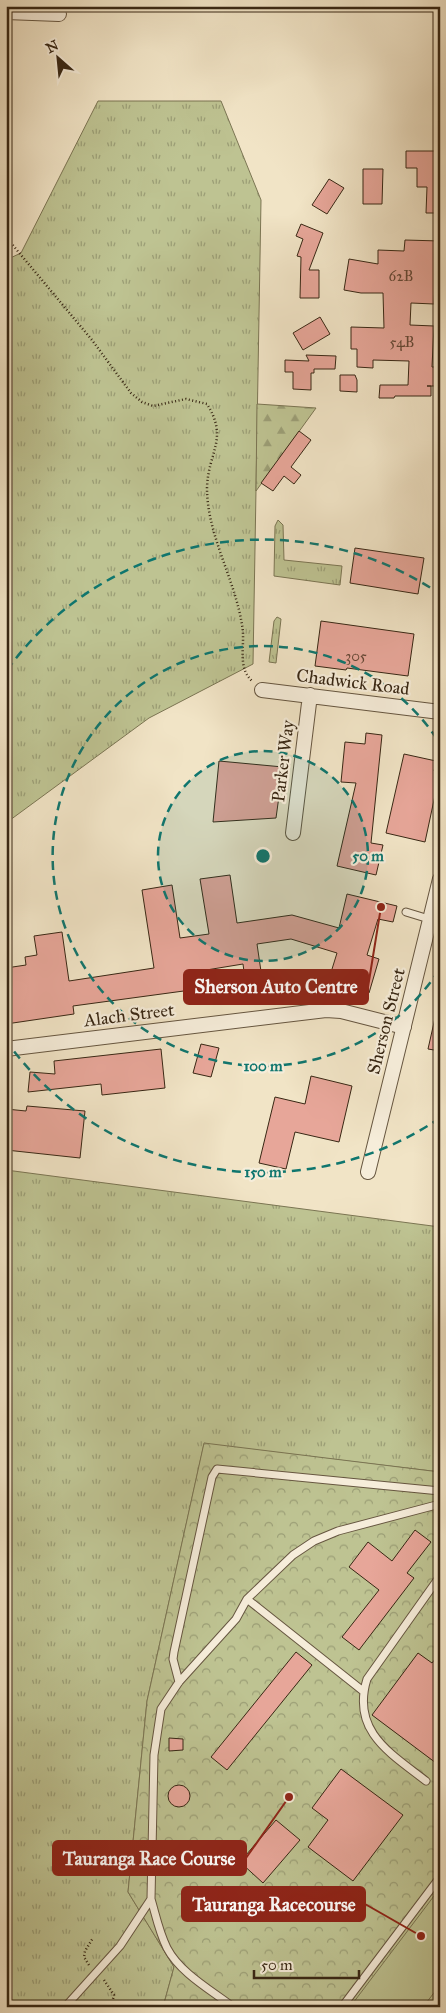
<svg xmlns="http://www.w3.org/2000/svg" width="446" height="2013" viewBox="0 0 446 2013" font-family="'IM FELL Great Primer',serif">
<defs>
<pattern id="grass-tufts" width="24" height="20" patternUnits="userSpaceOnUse" patternTransform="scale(1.25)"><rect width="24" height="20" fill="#bec392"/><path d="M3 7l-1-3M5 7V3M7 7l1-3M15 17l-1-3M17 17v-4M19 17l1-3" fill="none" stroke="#9b9e76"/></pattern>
<pattern id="forest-firs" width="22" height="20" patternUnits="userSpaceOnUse" patternTransform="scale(1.25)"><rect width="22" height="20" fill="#bec392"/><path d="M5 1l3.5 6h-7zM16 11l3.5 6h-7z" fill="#9b9e76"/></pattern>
<pattern id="park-crowns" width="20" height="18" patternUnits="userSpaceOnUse" patternTransform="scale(1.25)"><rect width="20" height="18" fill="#bec392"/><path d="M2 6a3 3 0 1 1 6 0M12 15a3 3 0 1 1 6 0" fill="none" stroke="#9b9e76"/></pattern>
</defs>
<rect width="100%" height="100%" fill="#f1e4c6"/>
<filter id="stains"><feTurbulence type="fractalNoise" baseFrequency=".004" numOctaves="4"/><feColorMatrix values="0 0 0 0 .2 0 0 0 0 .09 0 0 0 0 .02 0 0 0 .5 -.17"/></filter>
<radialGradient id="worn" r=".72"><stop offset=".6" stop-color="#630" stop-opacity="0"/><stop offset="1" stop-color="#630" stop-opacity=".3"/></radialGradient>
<path fill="url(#grass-tufts)" stroke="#7b7553" d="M98,101h123l40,99 -8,464 -104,54 -143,105v-563l15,-7z
M278,520l5,5 1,35 58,6 -2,19 -66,-9 1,-50z
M277,617l4,2 -5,44 -7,-1 5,-41z
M6,1170l434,57v245l-236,-28 -57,257 -19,191 46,75 -11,40h-157z"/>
<path fill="url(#forest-firs)" stroke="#7b7553" d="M257,404l59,4 -60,83z"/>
<path fill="url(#park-crowns)" stroke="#7b7553" d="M204,1443l236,29v535h-277l11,-40 -46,-75 19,-191z"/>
<path fill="#bec392" stroke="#7b7553" d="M440,1888v97l-17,22h-73z"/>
<path fill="#e7a699" stroke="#382714" d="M406,151h31l3,62h-14l1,-26h-10v-19h-11z
M363,169h20l-1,35h-19z
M329,179l15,9 -17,26 -15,-9z
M301,224l22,9 -14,37h10v28h-19l1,-41 -4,-1 6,-17 -7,-3z
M405,240l35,1 -1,17h-2l-1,6 -2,40 -23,-1 -1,22 24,1 -2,41h8v19h-13h4v10h-36l-1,2h-15l1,-13h28l1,-24 -36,-1v8l-16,-1v-18h-6v-22l33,1 -1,-35h-22l-17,-3 5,-31 29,5v-14l26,1z
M320,317l10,17 -27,16 -10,-17z
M306,355l30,1 -1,13h-21v4h-3v17l-18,-1v-17h-8v-12l24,1z
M340,375h15l2,5v12l-17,-1z
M299,431l12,9 -20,27 10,8 -7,9 -10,-8 -11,15 -12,-8z
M355,548l69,10 -6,36 -68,-11z
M321,621l93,13 -6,42 -61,-8 -1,2 -31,-4z
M366,733l16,2 -11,108 12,2 -7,30 -39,-9 19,-83 -15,-1 4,-40 20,2z
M404,754l32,7 -2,10 6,1 -15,70 -39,-9z
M219,761l64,6 -7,51 -63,4z
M230,875l7,48 55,-8 47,13 8,-34 50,12 -4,16 -15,-3 -11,36 12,4 -10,34 -41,-11 9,-29 -46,-14 -34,5 7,48 -17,2 -4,-30 -55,9 3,17 -118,16 1,8 -68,10v-56l20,-3 -1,-8 12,-2 -3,-19 28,-4 7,49 85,-13 -12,-78 30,-5 8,53 29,-4 -9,-55z
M435,1018l5,1v32l-12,-2z
M201,1044l18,4 -8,29 -18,-4z
M161,1049l4,39 -63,7 -1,-11 -73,8 2,-20 25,2 -1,-13z
M311,1076l41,10 -13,56 -44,-10 -9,37 -27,-6 16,-66 30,7z
M27,1106l58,5 -5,47 -74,-8v-41l20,2z
M415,1530l16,12 -24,31 7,5 -55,72 -17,-13 37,-47 -30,-23 19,-25 24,19z
M296,1652l16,13 -85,105 -16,-13z
M418,1653l14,10 8,-10v113l-68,-51z
M169,1738l14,1v11l-14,1z
M341,1769l62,46 -50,66 -45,-34 20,-27 -16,-12z
M168 1796a11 11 0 1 1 22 0a11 11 0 1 1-22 0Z
M276,1820l24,20 -37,43 -23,-21z"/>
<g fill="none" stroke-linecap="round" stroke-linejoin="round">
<defs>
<path id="lane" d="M406,912l23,7
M247,1599l116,92
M179,1682l-6,-23 1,-7 38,-175 5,-8 223,22
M426,1781c-36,-28 -75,-50 -59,-102l73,-103
M151,1899c5,17 8,33 16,49 13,25 44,42 66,59
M65,2007l55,-61 31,-47 3,-144 7,-46 18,-27 57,-63 11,-20 46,-44 21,-14 24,-10 102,-27
M342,2007l98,-130"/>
<path id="street" d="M6,12l53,2
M262,690l178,22
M293,833l17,-138
M6,1049l320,-39 15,1 63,16
M368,1172l72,-293"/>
</defs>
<use href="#lane" stroke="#665640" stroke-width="9"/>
<use href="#street" stroke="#665640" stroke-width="16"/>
<path stroke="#382714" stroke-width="2.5" stroke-dasharray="1 2.5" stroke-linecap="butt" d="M6,237l86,103 39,53 11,9 11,4 33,-7 21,5c22,35 1,48 0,84 0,47 28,91 35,137 4,20 -6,42 11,57
M89,1965l-5,-8 1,-6 8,-13
M104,1980l10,15 -3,12"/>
<use href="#lane" stroke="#f6edda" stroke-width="7"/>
<use href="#street" stroke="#f6edda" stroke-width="14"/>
</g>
<circle cx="263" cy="856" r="105" fill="#0f766e" fill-opacity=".12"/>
<g fill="none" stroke="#0f766e" stroke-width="2.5" stroke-dasharray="9 6">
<circle cx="263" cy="856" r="105"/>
<path d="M439 970A210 210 0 1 1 439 742"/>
<path d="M440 1118A316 316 0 0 1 7 1042M7 670A316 316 0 0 1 440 594"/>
</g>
<g text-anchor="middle" stroke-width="4.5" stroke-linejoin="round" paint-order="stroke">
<g font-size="15" fill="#644735">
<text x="401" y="281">62B</text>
<text x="402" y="347">54B</text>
<text x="356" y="661">305</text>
</g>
<g font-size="18" fill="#382714" stroke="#f6edda">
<text transform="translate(353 682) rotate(7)" y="6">Chadwick Road</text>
<text transform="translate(283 761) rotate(-83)" y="6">Parker Way</text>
<text transform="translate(129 1015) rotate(-7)" y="6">Alach Street</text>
<text transform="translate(386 1021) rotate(-76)" y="6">Sherson Street</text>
</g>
</g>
<circle cx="263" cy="856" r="8" fill="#0f766e" stroke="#f6edda" stroke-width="2.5"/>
<g font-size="15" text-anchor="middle" font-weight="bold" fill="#0f766e" stroke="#f6edda" stroke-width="4.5" stroke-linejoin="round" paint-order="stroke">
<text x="368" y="861">50 m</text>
<text x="263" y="1071">100 m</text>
<text x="263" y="1177">150 m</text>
</g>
<path fill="none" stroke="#8f2418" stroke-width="2" d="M381 907L368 987M289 1797L246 1858M421 1936L365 1904"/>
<g fill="#8f2418" stroke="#f6edda" stroke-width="2">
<circle cx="381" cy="907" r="5"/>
<circle cx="289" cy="1797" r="5"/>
<circle cx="421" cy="1936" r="5"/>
</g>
<g fill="#8f2418" stroke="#8f2418" stroke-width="2">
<rect x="184" y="970" width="184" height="34" rx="5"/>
<rect x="53" y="1841" width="193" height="34" rx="5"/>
<rect x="182" y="1887" width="183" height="34" rx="5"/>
</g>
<g font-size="19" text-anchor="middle" font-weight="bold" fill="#fff">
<text x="276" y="993">Sherson Auto Centre</text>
<text x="149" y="1865">Tauranga Race Course</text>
<text x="274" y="1911">Tauranga Racecourse</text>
</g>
<rect width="446" height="2013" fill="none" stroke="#f1e4c6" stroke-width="25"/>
<rect x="8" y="8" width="431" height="1998" fill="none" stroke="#382714" stroke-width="2.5"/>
<rect x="12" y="12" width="421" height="1988" fill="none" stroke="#382714"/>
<g transform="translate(58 58) rotate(333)" stroke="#f6edda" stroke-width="4" paint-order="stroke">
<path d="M0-4L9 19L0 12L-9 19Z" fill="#382714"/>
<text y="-8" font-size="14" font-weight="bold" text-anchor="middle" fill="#382714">N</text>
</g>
<path d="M254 1970v8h105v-8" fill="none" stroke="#382714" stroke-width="2.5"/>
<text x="261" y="1970" font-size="15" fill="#382714" stroke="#f6edda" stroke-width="4" paint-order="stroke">50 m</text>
<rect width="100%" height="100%" filter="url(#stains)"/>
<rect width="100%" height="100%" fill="url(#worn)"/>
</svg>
